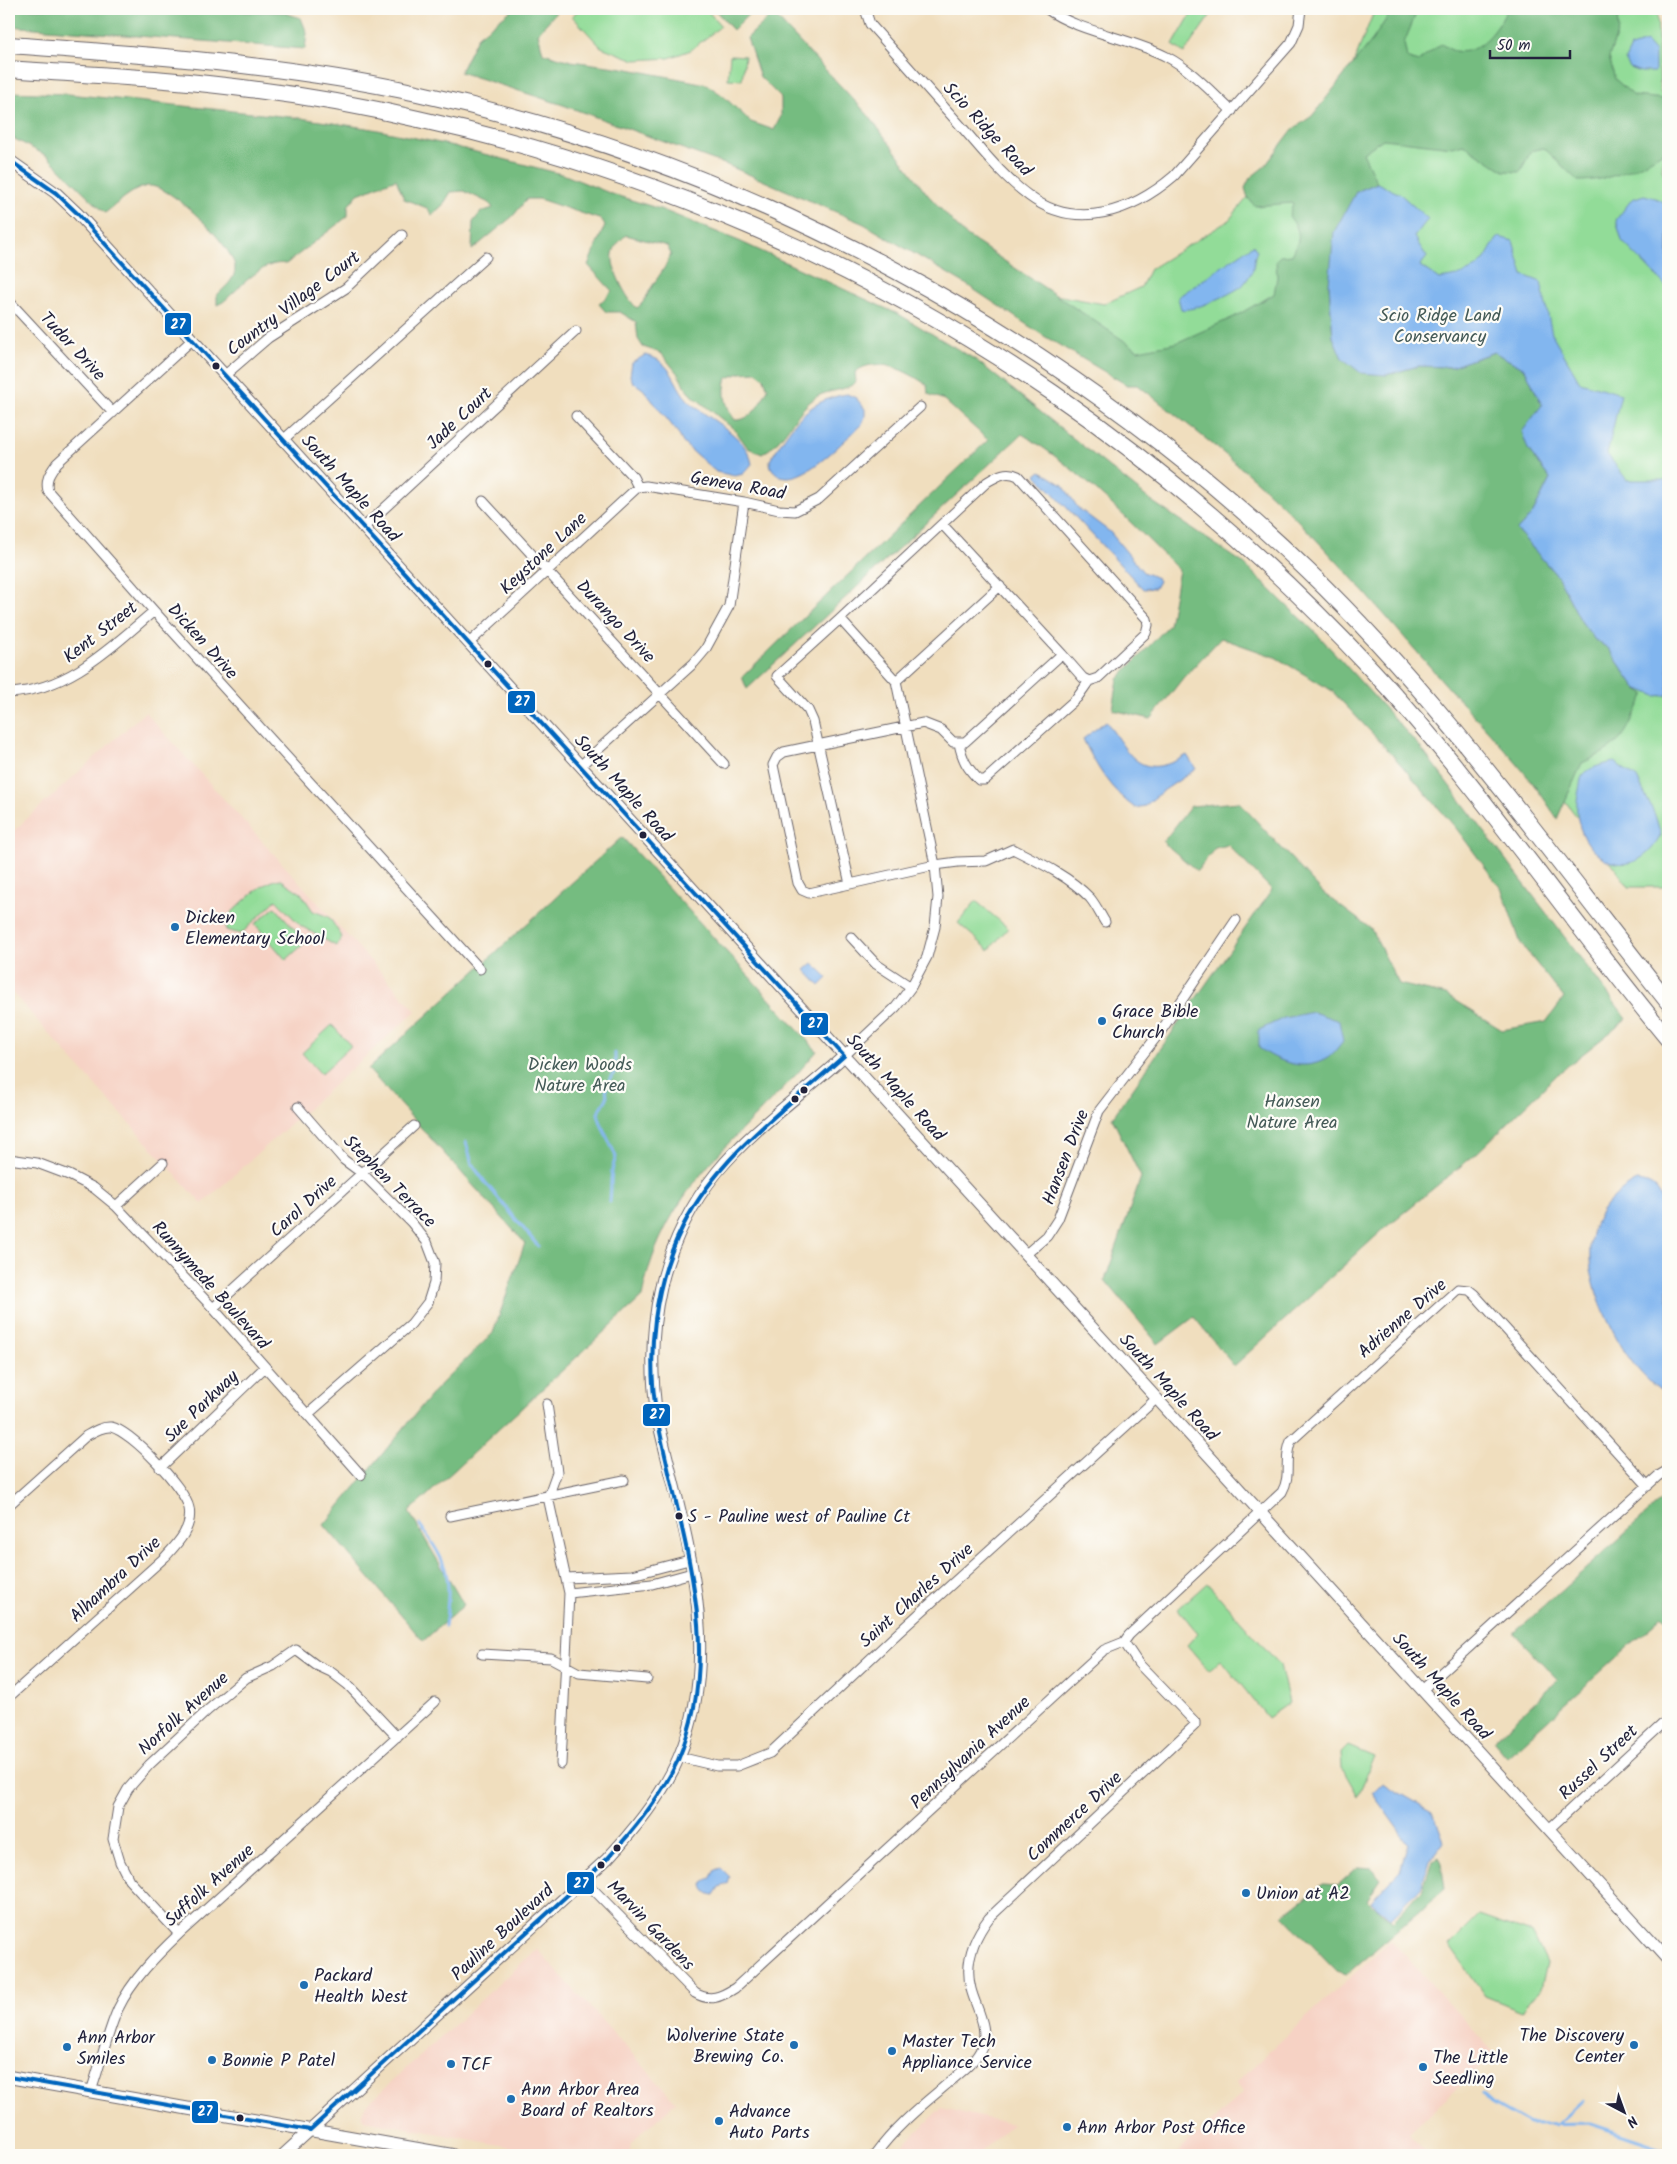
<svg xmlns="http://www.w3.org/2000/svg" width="1677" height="2164" viewBox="0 0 1677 2164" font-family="Kalam,sans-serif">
<rect width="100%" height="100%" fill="#fdfcf7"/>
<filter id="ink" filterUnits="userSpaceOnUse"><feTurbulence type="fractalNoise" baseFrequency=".02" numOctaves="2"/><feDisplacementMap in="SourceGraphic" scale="10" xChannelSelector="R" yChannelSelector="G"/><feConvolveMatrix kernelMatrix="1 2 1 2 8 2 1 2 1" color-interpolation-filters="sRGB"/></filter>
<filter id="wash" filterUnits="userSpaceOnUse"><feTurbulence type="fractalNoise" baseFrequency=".0096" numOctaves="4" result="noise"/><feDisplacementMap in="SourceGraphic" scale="20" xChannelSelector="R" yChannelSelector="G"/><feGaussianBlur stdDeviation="1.12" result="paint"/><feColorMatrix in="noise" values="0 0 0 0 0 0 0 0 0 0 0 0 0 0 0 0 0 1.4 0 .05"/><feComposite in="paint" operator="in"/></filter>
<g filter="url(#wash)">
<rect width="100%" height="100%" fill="#f0debe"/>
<path fill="#f6d2c4" d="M145,712l271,299 -214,193 -193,-215v-154z
M1391,1940l104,114 -86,79 20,22h-254l68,-62 -8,-10z
M537,1949l139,153 -45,41 -2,12h-74l-191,-35 -3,-6 5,-9z
M942,2108l70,16 -34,31h-86z"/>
<path fill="#92dc98" stroke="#5a7f6a" d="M580,9h126l15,17 -30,24 -22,8 -34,2 -34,-13 -29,-31z
M1194,9h17l1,4 -28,40 -11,-8z
M1375,9h282l3,83 8,11 -6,67 6,11v556l-4,11 4,40v99h-39l-142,-191 -126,-136 -344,-272 87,16 37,-17 9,-18 78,-48 119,-142z
M730,55l15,1 -3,24 -14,-1z
M280,879l21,14 12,18 16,6 13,20 -6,9 -35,-20 -25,-26 -35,34 -15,-4v-12c15,-14 33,-35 54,-39z
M976,901l32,27 -19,22 -31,-27z
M275,907l31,35 -20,18 -31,-36z
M332,1025l19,21 -30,28 -19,-21z
M1207,1583l73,82 9,38 -21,15 -47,-58 -12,11 -22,-26 11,-12 -20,-24z
M1348,1746l26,11 -16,39 -16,-28 -1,-15z
M1479,1915l54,19 14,30 -6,24 -19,23 -37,-15 -36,-51z"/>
<path fill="#75bc80" stroke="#4c6f5e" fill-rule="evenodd" d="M9,9h227l9,3h37l19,6 6,15 -2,16 -296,-23z
M513,9h46l-21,24 5,20 28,8 52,7 83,16 16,11 29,27 23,8 7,-14v-18l-21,-21 -13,-39 26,-24 96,102 59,79 36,39 174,116 38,-7 58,-26 40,-23 3,-17 -1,-17 4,-4 12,-1c9,-18 9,-23 -3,-39l4,-13 -38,3 -7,-8 -3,-10 5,-10 15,-12 28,-37 19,-13 61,-77 20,-30h25l-14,34 3,15 11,4 23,-18c4,2 9,6 14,7 24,5 44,-23 52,-42h110l1,21 -9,27 6,22 19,17 30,3 4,4v46c-27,18 -57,32 -90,32l-34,-33 -13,3 -11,21 -16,-1 -41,-27 -10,3 -70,-8 -20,14 14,30 -21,9 -27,92 4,53 9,21 44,17 32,-9 33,1 43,-15 31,17 17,36 -14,44 22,30 -17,34 -16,17 41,47 23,44 14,19 13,8 28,40 9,6c-22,41 -17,49 -63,69l-25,56c-29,-49 -73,-91 -111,-134 -55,-62 -108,-126 -168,-184 -44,-42 -93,-78 -140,-116h-11l-83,-49 -80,-53 -100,-59 -137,-59 -164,-60 -103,-33 18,-36z
M714,9h40l-21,21z
M9,92l59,2 232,24 73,11 76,16 116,30 47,19 48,15 79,32 161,74 76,45 174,140 93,63 39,38 37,35 101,111 207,272 -67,53 -83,81 -91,74 -152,139 -40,-49 -36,27 -53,-64 36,-103 -29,-59 160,-228 -44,-45 -13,3 -18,23 -34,-29 28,-36 48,-4 84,91 48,36 28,55 47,11 56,35 44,-8 18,-24 -43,-54 -19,-54 -46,-62 -67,-77 -58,-61 -56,-33 -54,-19 -38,40 -32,41 -38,-9 5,-31 51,-54 10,-55c-47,-46 -100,-102 -157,-136l-275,255 -5,-12 246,-237 -44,-40 -16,-6 -1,-9c-20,-14 -50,-30 -72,-13l1,10c-11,10 -27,7 -40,15 -22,15 -31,45 -54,57l-14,-6 -13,-18 -47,-38 -10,-18 -17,-21 -18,-6 -5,-8 -2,-17 -16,-10h-14l-7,-8 13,-13 -24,-26 17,-40 -3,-5 -63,-21h-12l-14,17 -41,34 1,-28 8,-10 12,-4 -4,-5 -25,-12 -13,1 -8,13 -11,10 -5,-7 -23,-9 -8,-20 -38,15 -10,12v10l-62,48c-23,-5 -46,24 -63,38l-6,3v-10c8,-8 19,-16 18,-28 -2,-21 -66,-85 -88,-81 -15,3 -30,18 -42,27l-58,-57 -38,-20zM626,235l41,11 4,8c-5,13 -11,20 -18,31 -6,9 -7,16 -16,23 -10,-8 -27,-41 -24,-54 1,-8 7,-13 13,-19zM756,372l8,6 4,11c-7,13 -16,32 -33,31 -9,-12 -13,-27 -8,-42l13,-5z
M622,837l195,214c-68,81 -154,132 -175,246l-233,215 55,93 -41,36 -99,-116 111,-135 58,-57 32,-90 -157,-174z
M1668,1495v127l-6,-6 -155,141 -14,-16 65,-61 -44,-47z
M1438,1857l3,7 4,25 -98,85 -10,-3 -54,-56 40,-31 15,1 20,-18 13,1 10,11 -14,21 26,21 29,-31 10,-29z"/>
<path fill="#82b6ef" stroke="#526c95" d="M1646,42l9,10v20h-14l-11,-4 -5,-8 6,-13z
M1377,183l23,11 28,25 -14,18 13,20 -7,9 19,13c15,-2 31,-5 42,-16 7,-6 10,-18 18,-26l14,4 10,34 18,7 11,52 28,48 41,12 -14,60 20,26h41v215l-12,1 -20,-8 -28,-40 -13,-8 -14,-19 -23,-44 -41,-47 16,-17 17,-34 -22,-30 -6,-17 20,-27 -17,-36 -31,-17 -43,15 -33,-1 -32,9 -25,-2 -19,-15 -9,-21 -4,-53 5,-52 22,-40z
M1644,195c12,3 19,4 24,16v77l-46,-47 -6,-21 16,-21z
M1253,245l4,6c-4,7 -2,16 -6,22 -2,4 -6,10 -9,13 -9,7 -51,27 -61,23l-3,-12z
M645,355c6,2 12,3 17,8 12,9 15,26 26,37 19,20 59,34 64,64l-9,10 -8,2 -19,-4 -33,-29 -5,-10 -35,-44 -10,-7 -3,-6 2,-13z
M847,394l9,4 9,11v8l-3,7c-17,15 -64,68 -86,49 -5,-4 -6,-7 -6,-13 22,-34 34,-59 77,-66z
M1041,471l22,14 15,23 32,24 33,40 14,6 2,3 -4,7 -12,1 -107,-114z
M1106,721c25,36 34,61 81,34l9,14 -36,24 -15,13 -10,2c-25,-18 -39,-42 -52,-69z
M1614,762l23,16 18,37 6,20c-33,62 -97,12 -82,-45 1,-4 1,-11 4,-15 8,-9 20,-10 31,-13z
M813,963l15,15 -8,8 -15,-16z
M1313,1012l26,9 4,20c-5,6 -11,15 -17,18 -23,13 -47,3 -67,-11v-18l25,-12z
M1637,1181c24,2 24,17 31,37v177c-26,-15 -42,-39 -56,-66 -28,-55 -39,-114 25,-148z
M1382,1783l51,29 11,29 -15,20 -8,26 -30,31 -20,-17 29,-30 8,-28 -36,-50z
M721,1868l9,9 -2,7 -9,3 -5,8c-7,-1 -11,-5 -11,-12l7,-4 5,-9z"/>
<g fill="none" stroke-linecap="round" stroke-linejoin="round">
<path stroke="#82b6ef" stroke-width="3" d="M466,1142l6,22 13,18 53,64
M610,1202c2,-19 -1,-27 6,-45 -6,-16 -15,-28 -18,-44l9,-15 -1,-12 9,-15v-18
M420,1525c29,41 32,51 25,101
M1482,2095l10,9 37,21 61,-1 78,26
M1555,2126l27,-25"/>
</g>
</g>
<g filter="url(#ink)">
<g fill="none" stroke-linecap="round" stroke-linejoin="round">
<defs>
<path id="minor" d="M375,9h16
M865,9l5,15c30,34 60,67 90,101 22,25 43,52 69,71 48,36 104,15 145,-20l117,-133 8,-18 2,-16
M1047,9c31,23 85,29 120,48 25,13 45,36 65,54
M9,301l104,112
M192,340l-135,123c-7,10 -12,16 -9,28l106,120 326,358
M224,376l44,-38 78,-50 56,-53
M576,416l57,61 5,10
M283,440l203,-183
M638,487l8,-1 98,16 35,8 16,1 24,-12 101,-92
M483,501l241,263
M942,524l120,130
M363,528l213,-197
M840,619l147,-137c10,-6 19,-12 31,-6l129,143 1,6 -2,8 -48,45 -9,3 -6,-3 -21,-24 -97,88h-12l-12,-12 -18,-7 -139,29 -7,5 -4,8 25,118 4,7 7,3 41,-9
M469,643l169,-156
M896,681l104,-95
M9,693c60,-3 101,-45 145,-82
M959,743c3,16 8,25 20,37h6l92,-82 12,-17
M580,766l114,-103 11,-13 24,-44 15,-104
M851,937l25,27 35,23
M844,1056l52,-49 15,-20 16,-30 8,-30 3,-30 -3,-32 -39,-184 -56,-62 -63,57 31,34 5,11 37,163 85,-19 23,-3 28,-1 27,-12c26,13 57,28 77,49 6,7 10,16 15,24
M298,1107l46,53 19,14 48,48 16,20 8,21 -1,20 -6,19 -17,22 -103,90
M9,1159l28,4 32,12 25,13 22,18 97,102 148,167
M116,1206l47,-43
M1025,1255l22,-19 11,-17 41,-108 62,-80 75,-111
M213,1308l201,-182
M547,1404l10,68 -9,25 21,96 -8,171
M160,1468l104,-100
M9,1505l77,-69c7,-4 16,-10 25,-9 20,4 74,61 78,81 4,20 -12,36 -24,49l-156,140
M450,1516l174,-36
M566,1578l66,-3 57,-15
M569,1593l83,-9 40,-11
M482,1654l69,4 28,15 68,6
M1422,1690l236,-214 10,-6
M679,1757l38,9h20l33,-13 129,-121 257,-233
M1549,1829l119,-110
M584,1880l111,113c15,9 26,4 40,-5l369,-338 20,-8 5,-7 153,-143c10,-17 1,-34 9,-51l167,-152 11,1 5,4 174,192
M179,1934l-50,-54 -9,-18 -7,-23 5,-32 10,-18 21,-24 59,-55 38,-32 27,-12 23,-16 20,15 15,7 17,13 49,52
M91,2091c10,-27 15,-55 27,-82 14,-29 38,-53 61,-75l256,-232
M875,2155c18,-25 41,-45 64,-64 13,-12 33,-25 41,-40 11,-22 -4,-42 -9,-62 -7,-27 2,-50 18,-71l206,-193v-3l-57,-59 -14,-21"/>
<path id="tertiary" d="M9,160l47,33 22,21 1590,1746
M283,2155l324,-296c28,-30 56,-64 72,-102 47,-111 3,-230 -22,-341 -13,-88 3,-173 60,-244 36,-44 85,-77 127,-116"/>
<path id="secondary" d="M9,2077l443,78"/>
<path id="motorway" d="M9,45c136,10 274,19 408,48 333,72 646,242 891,478 135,130 244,285 360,431
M9,69c80,6 161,9 241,20 56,7 113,17 168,30 223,48 447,145 635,274 116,80 223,174 319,277 107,115 196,248 296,369"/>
</defs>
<use href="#minor" stroke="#6a6469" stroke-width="11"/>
<use href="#tertiary" stroke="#6a6469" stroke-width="13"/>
<use href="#secondary" stroke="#6a6469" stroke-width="14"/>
<use href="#motorway" stroke="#6a6469" stroke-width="18"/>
<use href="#minor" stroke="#fff" stroke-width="9"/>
<use href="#tertiary" stroke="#fff" stroke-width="11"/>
<use href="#secondary" stroke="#fff" stroke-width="12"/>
<use href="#motorway" stroke="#fff" stroke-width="16"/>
<defs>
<path id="bus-1" d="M9,160l47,33 22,21 766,842c-59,53 -124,98 -161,170 -29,57 -37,129 -26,191 21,113 70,229 21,343 -17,37 -43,69 -71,99l-297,271 -301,-53"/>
</defs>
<use href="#bus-1" stroke="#fdfcf7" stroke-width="8"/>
<use href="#bus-1" stroke="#0065bd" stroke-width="4"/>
</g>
</g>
<g fill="#22223b" stroke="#fdfcf7" stroke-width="2">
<circle cx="216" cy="366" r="4.5"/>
<circle cx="488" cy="664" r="4.5"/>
<circle cx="643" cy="835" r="4.5"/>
<circle cx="804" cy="1090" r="4.5"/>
<circle cx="795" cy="1099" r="4.5"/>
<circle cx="679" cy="1516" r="4.5"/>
<circle cx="617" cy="1848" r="4.5"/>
<circle cx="601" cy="1865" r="4.5"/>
<circle cx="240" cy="2118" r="4.5"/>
</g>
<g fill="#1f6fb2" stroke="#fdfcf7" stroke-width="2">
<circle cx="175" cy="927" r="5"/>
<circle cx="1102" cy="1021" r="5"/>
<circle cx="1246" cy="1893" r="5"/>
<circle cx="304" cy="1985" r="5"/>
<circle cx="794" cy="2045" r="5"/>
<circle cx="1634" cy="2045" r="5"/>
<circle cx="67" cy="2047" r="5"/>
<circle cx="892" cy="2051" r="5"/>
<circle cx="212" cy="2060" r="5"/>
<circle cx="451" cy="2064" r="5"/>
<circle cx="1423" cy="2067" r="5"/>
<circle cx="511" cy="2099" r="5"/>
<circle cx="719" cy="2121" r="5"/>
<circle cx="1067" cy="2127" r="5"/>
</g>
<g text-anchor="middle" stroke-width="4.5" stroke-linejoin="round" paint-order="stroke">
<g font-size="17" fill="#22223b" stroke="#fdfcf7" text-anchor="start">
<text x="688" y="1522">S - Pauline west of Pauline Ct</text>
</g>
<g font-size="18" fill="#22223b" stroke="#fdfcf7">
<text transform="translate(988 129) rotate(47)" y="6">Scio Ridge Road</text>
<text transform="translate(293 303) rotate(-37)" y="6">Country Village Court</text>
<text transform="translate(73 346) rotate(47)" y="6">Tudor Drive</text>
<text transform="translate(459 418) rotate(-43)" y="6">Jade Court</text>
<text transform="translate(738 485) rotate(10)" y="6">Geneva Road</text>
<text transform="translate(351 488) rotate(48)" y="6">South Maple Road</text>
<text transform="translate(543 553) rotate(-43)" y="6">Keystone Lane</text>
<text transform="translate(616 621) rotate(47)" y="6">Durango Drive</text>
<text transform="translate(100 632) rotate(-38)" y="6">Kent Street</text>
<text transform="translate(203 641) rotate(48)" y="6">Dicken Drive</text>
<text transform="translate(624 788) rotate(48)" y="6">South Maple Road</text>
<text transform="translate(896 1087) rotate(48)" y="6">South Maple Road</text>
<text transform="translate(1065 1157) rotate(-69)" y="6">Hansen Drive</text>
<text transform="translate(390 1181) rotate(45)" y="6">Stephen Terrace</text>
<text transform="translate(303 1206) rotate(-42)" y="6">Carol Drive</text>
<text transform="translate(211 1285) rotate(48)" y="6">Runnymede Boulevard</text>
<text transform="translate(1402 1318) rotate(-41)" y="6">Adrienne Drive</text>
<text transform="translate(1169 1387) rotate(48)" y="6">South Maple Road</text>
<text transform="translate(201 1406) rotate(-44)" y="6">Sue Parkway</text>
<text transform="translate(115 1579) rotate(-43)" y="6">Alhambra Drive</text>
<text transform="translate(916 1595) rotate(-42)" y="6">Saint Charles Drive</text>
<text transform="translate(1442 1686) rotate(48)" y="6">South Maple Road</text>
<text transform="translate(183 1713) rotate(-42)" y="6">Norfolk Avenue</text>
<text transform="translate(970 1752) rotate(-43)" y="6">Pennsylvania Avenue</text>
<text transform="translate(1598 1762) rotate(-43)" y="6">Russel Street</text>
<text transform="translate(1074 1816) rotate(-43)" y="6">Commerce Drive</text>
<text transform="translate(209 1885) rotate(-42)" y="6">Suffolk Avenue</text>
<text transform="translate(651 1925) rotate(46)" y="6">Marvin Gardens</text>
<text transform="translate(502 1932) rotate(-43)" y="6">Pauline Boulevard</text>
</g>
<g font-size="18" fill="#445a57" stroke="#fdfcf7">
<text x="1440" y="321">Scio Ridge Land<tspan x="1440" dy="21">Conservancy</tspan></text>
<text x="580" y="1070">Dicken Woods<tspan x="580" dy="21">Nature Area</tspan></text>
<text x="1292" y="1107">Hansen<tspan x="1292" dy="21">Nature Area</tspan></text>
</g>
<g font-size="18" fill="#22223b" stroke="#fdfcf7" text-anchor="start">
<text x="185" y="923">Dicken<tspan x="185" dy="21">Elementary School</tspan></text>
<text x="1112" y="1017">Grace Bible<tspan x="1112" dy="21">Church</tspan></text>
<text x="1256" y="1899">Union at A2</text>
<text x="314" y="1981">Packard<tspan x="314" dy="21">Health West</tspan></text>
<text x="784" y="2041" text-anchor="end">Wolverine State<tspan x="784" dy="21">Brewing Co.</tspan></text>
<text x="1624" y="2041" text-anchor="end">The Discovery<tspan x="1624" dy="21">Center</tspan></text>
<text x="77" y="2043">Ann Arbor<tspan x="77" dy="21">Smiles</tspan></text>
<text x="902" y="2047">Master Tech<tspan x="902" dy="21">Appliance Service</tspan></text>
<text x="1433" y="2063">The Little<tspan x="1433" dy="21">Seedling</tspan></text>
<text x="222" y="2066">Bonnie P Patel</text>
<text x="461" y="2070">TCF</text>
<text x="521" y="2095">Ann Arbor Area<tspan x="521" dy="21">Board of Realtors</tspan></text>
<text x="729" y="2117">Advance<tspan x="729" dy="21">Auto Parts</tspan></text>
<text x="1077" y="2133">Ann Arbor Post Office</text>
</g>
</g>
<g stroke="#fdfcf7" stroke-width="2">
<rect x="164" y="312" width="28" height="24" rx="5" fill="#0065bd"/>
<rect x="507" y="690" width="29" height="24" rx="5" fill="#0065bd"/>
<rect x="800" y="1012" width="29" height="24" rx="5" fill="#0065bd"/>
<rect x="642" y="1403" width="29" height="24" rx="5" fill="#0065bd"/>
<rect x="566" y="1871" width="29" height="24" rx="5" fill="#0065bd"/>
<rect x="191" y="2100" width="28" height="24" rx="5" fill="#0065bd"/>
</g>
<g font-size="14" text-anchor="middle" font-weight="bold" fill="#fff">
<text x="178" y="329">27</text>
<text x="522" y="706">27</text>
<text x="815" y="1028">27</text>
<text x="657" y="1419">27</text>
<text x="581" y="1888">27</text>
<text x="205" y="2116">27</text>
</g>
<rect width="1677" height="2164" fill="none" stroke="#fdfcf7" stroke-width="30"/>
<g transform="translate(1624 2112) rotate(139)" stroke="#fdfcf7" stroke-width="4" paint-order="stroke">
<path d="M0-4L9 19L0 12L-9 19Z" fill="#22223b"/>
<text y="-8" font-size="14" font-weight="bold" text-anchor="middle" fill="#22223b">N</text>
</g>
<path d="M1490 50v8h80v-8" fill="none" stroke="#22223b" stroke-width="2.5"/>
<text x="1497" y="50" font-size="15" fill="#22223b" stroke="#fdfcf7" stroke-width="4" paint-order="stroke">50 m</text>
</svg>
